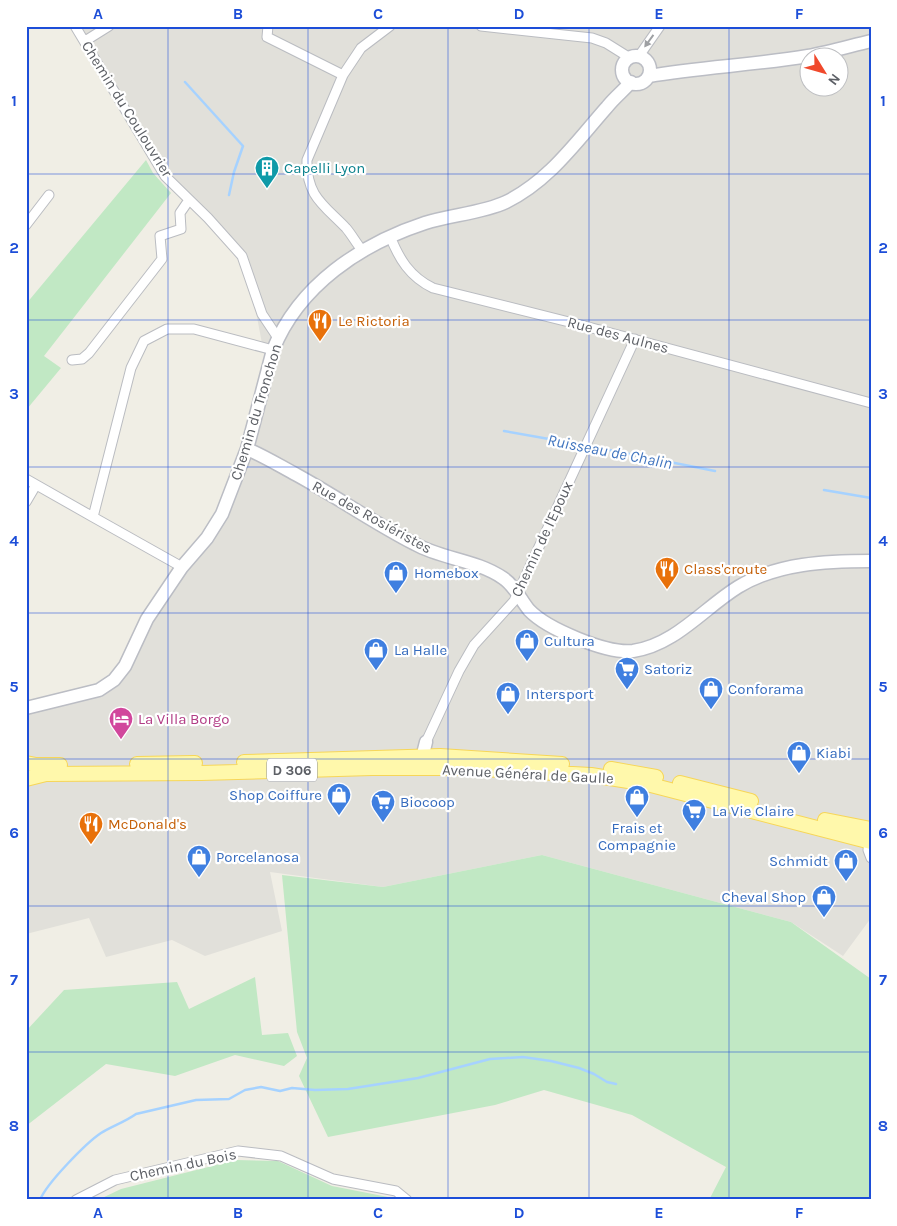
<svg xmlns="http://www.w3.org/2000/svg" width="897" height="1226" viewBox="0 0 897 1226" font-family="Karla,sans-serif">
<rect width="100%" height="100%" fill="#f0eee5"/>
<path fill="#e1e0da" fill-rule="evenodd" d="M75,26h796v892l-28,38 -52,-34 -249,-67 -159,32 -113,-15 12,59 -77,25 -33,-16 -66,17 -17,-39 -63,16v-223l88,-32 111,-167 42,-142 -21,-111 -7,-14 -77,-79zM810,58h30v30h-30z"/>
<path fill="#c1e8c4" d="M146,160l7,13 18,20 -127,163 17,12 -34,41 -1,-105z
M542,855l249,67 80,57v221h-162l17,-33 -94,-52 -88,-25 -49,15 -167,32 -29,-61 8,-18 -10,-26 -15,-157 101,12z
M255,977l7,58 26,-2 9,23 -13,10 -49,-11 -60,21 -69,-12 -80,62v-95l38,-41 113,-8 12,27z
M236,1160l42,1 54,25 61,12 2,2h-297l23,-11z"/>
<g fill="none" stroke-linecap="round" stroke-linejoin="round">
<path stroke="#a6d2ff" stroke-width="2.5" d="M185,82l58,64 -9,26 -5,23
M504,431l79,14
M589,446l126,25
M824,490l47,8
M40,1200c6,-16 46,-57 61,-67 11,-7 24,-11 35,-19l60,-14 33,-1 16,-9 16,-3 19,4 12,-3 23,2 33,-1 70,-11 72,-19 33,-2 28,4 28,7 15,6 13,8 9,2"/>
<defs>
<path id="street" d="M75,26l90,150 43,42 34,38 20,58 16,24
M268,26l-1,11 76,38
M481,26l111,12 14,5 24,15
M85,41l24,-15
M639,56l21,-30
M26,225l23,-30
M390,236c9,23 20,41 43,52l148,37 290,78
M362,250c-6,-7 -10,-15 -16,-22 -22,-23 -40,-32 -39,-68l36,-85 18,-27 29,-22
M72,360l10,-1 7,-6 73,-94 -2,-23 21,-7 -1,-16 9,-13
M26,479l67,38
M26,502l10,-17
M182,567l-89,-50 38,-149 13,-27 23,-12h27l79,21
M426,742l33,-71 15,-26 40,-44 121,-262
M869,841l-1,9 3,8
M76,1200l39,-20 123,-29 43,5 52,23 63,12 11,9"/>
<path id="secondary" d="M622 70a14 14 0 1 1 28 0a14 14 0 1 1-28 0Z
M649,76c52,-9 106,-11 159,-20 21,-4 42,-10 63,-15
M247,449c17,7 33,17 50,26 40,22 77,48 118,69 27,15 62,16 88,34 12,8 17,21 26,32 18,19 78,44 104,41 42,-6 71,-43 105,-64 39,-24 89,-26 133,-26
M26,708l73,-18 15,-10 11,-14 22,-47 35,-52 25,-29 15,-24 25,-65 26,-99c26,-65 88,-106 152,-127 25,-8 58,-10 81,-21 43,-21 70,-60 101,-95 7,-9 16,-16 24,-25
M420,766l6,-24"/>
<path id="primary" d="M244,762l196,-6 122,8
M26,763l10,2h24
M137,764l58,-1
M611,769l45,8
M26,779l20,-5 155,-1 171,-5h90l129,7 56,9 224,58
M680,783l71,18
M825,820l46,9"/>
</defs>
<use href="#street" stroke="#babcc1" stroke-width="11"/>
<use href="#secondary" stroke="#bbbdc4" stroke-width="15"/>
<use href="#primary" stroke="#f7d658" stroke-width="16"/>
<use href="#street" stroke="#fff" stroke-width="9"/>
<use href="#secondary" stroke="#fff" stroke-width="12"/>
<use href="#primary" stroke="#fff8ab" stroke-width="14"/>
</g>
<defs><path id="oneway-solid" d="M-6-.8H1V-3.2L6.5 0L1 3.2V.8H-6Z" transform="scale(1.25)"/></defs>
<use fill="#9ea0a3" href="#oneway-solid" transform="translate(649 41) rotate(126)"/>
<path fill="none" stroke="#1d4ed8" stroke-width="1" stroke-opacity="0.55" d="M168,26v1174M308,26v1174M448,26v1174M589,26v1174M729,26v1174M26,174h845M26,320h845M26,467h845M26,613h845M26,759h845M26,906h845M26,1052h845"/>
<defs>
<symbol id="building-pin" viewBox="-11 -11 22 30"><path d="M0 17L-7.5 6A9.5 9.5 0 1 1 7.5 6Z" fill="#0f9aa8" stroke="#fff"/><path d="M-4-6H4V6H1V3H-1V6H-4ZM-2.5-4.3h1.7v1.8h-1.7ZM.8-4.3h1.7v1.8H.8ZM-2.5-1h1.7V.8h-1.7ZM.8-1h1.7V.8H.8Z" fill="#fff"/></symbol>
<symbol id="restaurant-pin" viewBox="-11 -11 22 30"><path d="M0 17L-7.5 6A9.5 9.5 0 1 1 7.5 6Z" fill="#e8710a" stroke="#fff"/><path d="M-5-6h1v4h1v-4h1v4h1v-4h1v5L-1.5 .5V6h-2V.5L-5-1ZM5-6V6H3V1.5H1.5Q1.5-4 5-6Z" fill="#fff"/></symbol>
<symbol id="shop-pin" viewBox="-11 -11 22 30"><path d="M0 17L-7.5 6A9.5 9.5 0 1 1 7.5 6Z" fill="#3f7fe0" stroke="#fff"/><path d="M-5-2.5h2.3a2.7 3.5 0 0 1 5.4 0H5L5.5 6h-11ZM-1.5-2.5h3a1.5 2.3 0 0 0-3 0Z" fill="#fff"/></symbol>
<symbol id="supermarket-pin" viewBox="-11 -11 22 30"><path d="M0 17L-7.5 6A9.5 9.5 0 1 1 7.5 6Z" fill="#3f7fe0" stroke="#fff"/><path d="M-6-5.5h2.5l.6 2H6L4.5 2H-2.5L-4.4-4H-6ZM-1.5 3.2a1.3 1.3 0 1 0 .1 0ZM3 3.2a1.3 1.3 0 1 0 .1 0Z" fill="#fff"/></symbol>
<symbol id="hotel-pin" viewBox="-11 -11 22 30"><path d="M0 17L-7.5 6A9.5 9.5 0 1 1 7.5 6Z" fill="#d1479c" stroke="#fff"/><path d="M-6-4.5h1.5V1H6V5H4.5V3h-9V5H-6ZM-4 0a1.8 1.8 0 1 1 3.6 0ZM.5 0V-2.5h3Q6-2.5 6 0Z" fill="#fff"/></symbol>
</defs>
<g fill-rule="evenodd">
<use href="#building-pin" x="253" y="154" width="28" height="38"/>
<use href="#restaurant-pin" x="306" y="307" width="28" height="38"/>
<use href="#restaurant-pin" x="653" y="555" width="28" height="38"/>
<use href="#shop-pin" x="382" y="559" width="28" height="38"/>
<use href="#shop-pin" x="513" y="627" width="28" height="38"/>
<use href="#shop-pin" x="362" y="636" width="28" height="38"/>
<use href="#supermarket-pin" x="613" y="655" width="28" height="38"/>
<use href="#shop-pin" x="697" y="675" width="28" height="38"/>
<use href="#shop-pin" x="494" y="680" width="28" height="38"/>
<use href="#hotel-pin" x="107" y="705" width="28" height="38"/>
<use href="#shop-pin" x="785" y="739" width="28" height="38"/>
<use href="#shop-pin" x="325" y="781" width="28" height="38"/>
<use href="#shop-pin" x="623" y="783" width="28" height="38"/>
<use href="#supermarket-pin" x="369" y="788" width="28" height="38"/>
<use href="#supermarket-pin" x="680" y="797" width="28" height="38"/>
<use href="#restaurant-pin" x="77" y="810" width="28" height="38"/>
<use href="#shop-pin" x="185" y="843" width="28" height="38"/>
<use href="#shop-pin" x="832" y="847" width="28" height="38"/>
<use href="#shop-pin" x="810" y="883" width="28" height="38"/>
</g>
<g text-anchor="middle" stroke-width="4.5" stroke-linejoin="round" paint-order="stroke">
<rect fill="#fff" stroke="#8e9094" stroke-width="1" x="267" y="758.5" width="50" height="23" rx="4"/>
<g font-size="14" font-weight="bold" fill="#5d6066">
<text x="292" y="775">D 306</text>
</g>
<g font-size="15" fill="#5d6066" stroke="#fff">
<text transform="translate(127 109) rotate(58)" y="5">Chemin du Coulouvrier</text>
<text transform="translate(618 335) rotate(15)" y="5">Rue des Aulnes</text>
<text transform="translate(256 412) rotate(-73)" y="5">Chemin du Tronchon</text>
<text transform="translate(372 517) rotate(29)" y="5">Rue des Rosiéristes</text>
<text transform="translate(542 539) rotate(-65)" y="5">Chemin de l'Epoux</text>
<text transform="translate(528 774) rotate(3)" y="5">Avenue Général de Gaulle</text>
<text transform="translate(183 1165) rotate(-12)" y="5">Chemin du Bois</text>
</g>
<g font-size="15" fill="#0d838f" stroke="#fff" text-anchor="start">
<text x="284" y="173">Capelli Lyon</text>
</g>
<g font-size="15" fill="#c56008" stroke="#fff" text-anchor="start">
<text x="338" y="326">Le Rictoria</text>
<text x="684" y="574">Class'croute</text>
<text x="108" y="829">McDonald's</text>
</g>
<g font-size="15" fill="#366cbe" stroke="#fff" text-anchor="start">
<text x="414" y="578">Homebox</text>
<text x="544" y="646">Cultura</text>
<text x="394" y="655">La Halle</text>
<text x="644" y="674">Satoriz</text>
<text x="728" y="694">Conforama</text>
<text x="526" y="699">Intersport</text>
<text x="816" y="758">Kiabi</text>
<text x="322" y="800" text-anchor="end">Shop Coiffure</text>
<text x="400" y="807">Biocoop</text>
<text x="712" y="816">La Vie Claire</text>
<text x="637" y="833" text-anchor="middle">Frais et<tspan x="637" dy="17">Compagnie</tspan></text>
<text x="216" y="862">Porcelanosa</text>
<text x="828" y="866" text-anchor="end">Schmidt</text>
<text x="806" y="902" text-anchor="end">Cheval Shop</text>
</g>
<g font-size="15" fill="#b23c85" stroke="#fff" text-anchor="start">
<text x="138" y="724">La Villa Borgo</text>
</g>
<g font-size="16" font-style="italic" fill="#4075bf" stroke="#fff">
<text transform="translate(610 451) rotate(11)" y="6">Ruisseau de Chalin</text>
</g>
</g>
<rect width="897" height="1226" fill="none" stroke="#ffffff" stroke-width="55"/>
<g transform="translate(824 72) rotate(127)"><circle r="24" fill="#ffffff" stroke="#bebfc2"/>
<path d="M0-4L9 19L0 12L-9 19Z" fill="#f0492c"/>
<text y="-8" font-size="14" font-weight="bold" text-anchor="middle" fill="#5d6066">N</text>
</g>
<rect x="28" y="28" width="842" height="1170" fill="none" stroke="#1d4ed8" stroke-width="2"/>
<g font-size="16" text-anchor="middle" font-weight="bold" fill="#1d4ed8">
<text x="98" y="19">A</text>
<text x="238" y="19">B</text>
<text x="378" y="19">C</text>
<text x="519" y="19">D</text>
<text x="659" y="19">E</text>
<text x="799" y="19">F</text>
<text x="14" y="106">1</text>
<text x="883" y="106">1</text>
<text x="14" y="253">2</text>
<text x="883" y="253">2</text>
<text x="14" y="399">3</text>
<text x="883" y="399">3</text>
<text x="14" y="546">4</text>
<text x="883" y="546">4</text>
<text x="14" y="692">5</text>
<text x="883" y="692">5</text>
<text x="14" y="838">6</text>
<text x="883" y="838">6</text>
<text x="14" y="985">7</text>
<text x="883" y="985">7</text>
<text x="14" y="1131">8</text>
<text x="883" y="1131">8</text>
<text x="98" y="1218">A</text>
<text x="238" y="1218">B</text>
<text x="378" y="1218">C</text>
<text x="519" y="1218">D</text>
<text x="659" y="1218">E</text>
<text x="799" y="1218">F</text>
</g>
</svg>
